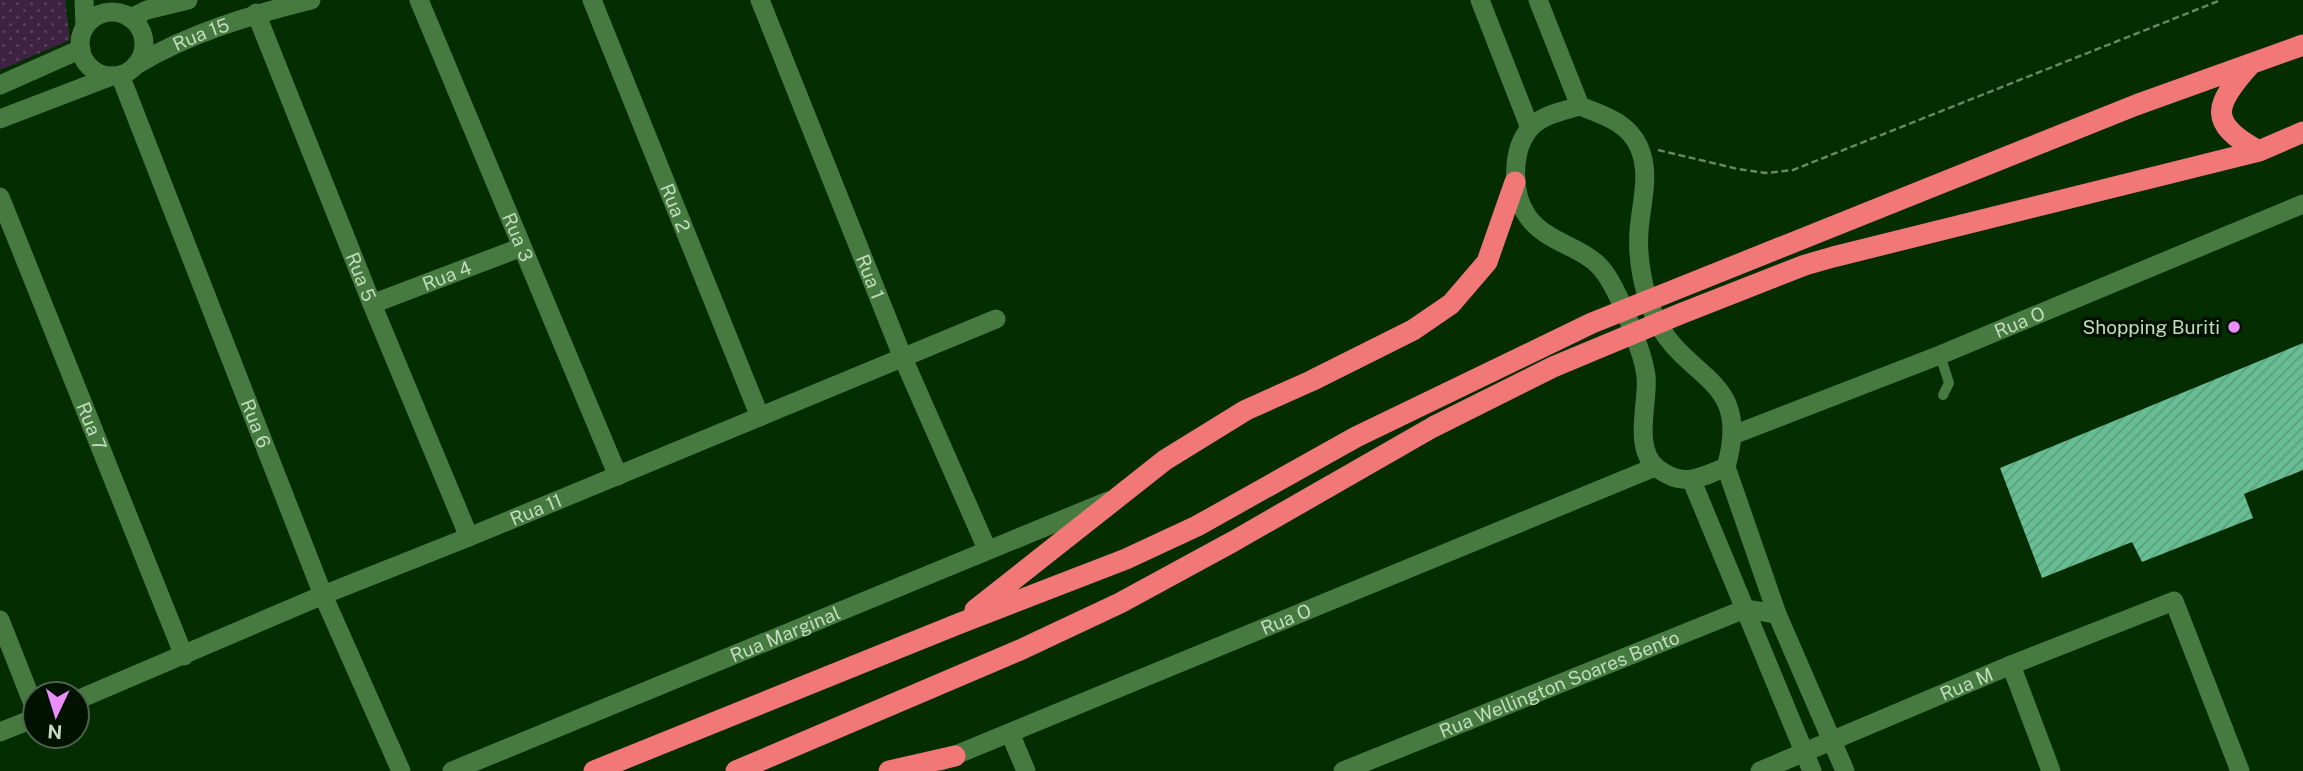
<svg xmlns="http://www.w3.org/2000/svg" width="2303" height="771" viewBox="0 0 2303 771" font-family="'Public Sans',sans-serif">
<defs>
<pattern id="grass-dots" width="8" height="8" patternUnits="userSpaceOnUse" patternTransform="scale(1.75)"><rect width="8" height="8" fill="#3d2241"/><path d="M2 2h.1M6 6h.1" fill="none" stroke="#57425a" stroke-width="1.8" stroke-linecap="round"/></pattern>
<pattern id="building-hatch" width="6" height="6" patternUnits="userSpaceOnUse" patternTransform="scale(1.75)"><rect width="6" height="6" fill="#67bd94"/><path d="M-1 1l2-2M0 6l6-6M5 7l2-2" fill="none" stroke="#5c9e7d"/></pattern>
</defs>
<rect width="100%" height="100%" fill="#042d02"/>
<path fill="url(#grass-dots)" d="M0,0h65l5,40 -70,30z"/>
<path fill="url(#building-hatch)" d="M2303,343v127l-59,24 9,24 -111,44 -10,-20 -90,36 -42,-110z"/>
<g fill="none" stroke-linecap="round" stroke-linejoin="round">
<path stroke="#668863" stroke-width="2.5" stroke-dasharray="7 3.5" stroke-linecap="butt" d="M1658,150l80,19 28,4 27,-3 428,-170"/>
<path stroke="#467a40" stroke-width="10" d="M1940,355l9,28 -6,12"/>
<g stroke="#467a40" stroke-width="19">
<path id="s1" d="M419,0l199,476"/>
<path id="s2" d="M592,0l168,417"/>
<path id="s3" d="M760,0l143,358 84,191"/>
<path id="s4" d="M256,13l116,291 97,233"/>
<path id="s5" d="M120,75l203,520 78,176"/>
<path id="s6" d="M0,197l184,459"/>
<path id="s7" d="M372,304l150,-57"/>
<path d="M0,620l35,89"/>
<path d="M2011,665l40,106"/>
<path id="s8" d="M77,700l246,-105 146,-58 527,-218"/>
<path d="M0,732l35,-14"/>
<path d="M1010,733l16,38"/>
<path id="s9" d="M941,761l714,-294"/>
<path id="s10" d="M452,771l656,-270"/>
<path id="s11" d="M1343,771l402,-162 32,5"/>
<path id="s12" d="M1760,771l251,-106 163,-64 66,170"/>
</g>
<g stroke="#467a40" stroke-width="19">
<path d="M84,0l1,26"/>
<path d="M1480,0l50,128"/>
<path d="M1538,0l42,106c23,9 48,16 59,41 12,27 2,56 0,84 -2,27 4,60 15,84 29,67 99,59 72,152 -26,11 -43,21 -69,1 -25,-20 -8,-67 -11,-92 -2,-16 -8,-32 -14,-46 -5,-16 -20,-50 -31,-62 -19,-22 -54,-25 -73,-51 -17,-24 -17,-68 3,-90 13,-13 32,-16 49,-21"/>
<circle cx="112" cy="44" r="32"/>
<path d="M130,18l17,-8 41,-10"/>
<path id="s13" d="M136,65c54,-32 114,-50 175,-65"/>
<path d="M0,85l81,-36"/>
<path d="M0,119l112,-43"/>
<path id="s14" d="M1733,435l207,-80 363,-151"/>
<path d="M1726,467l51,147 68,157"/>
<path d="M1692,481l120,290"/>
</g>
<path stroke="#f27777" stroke-width="21" d="M2250,65c-36,40 -43,58 9,86
M975,610l190,-150 81,-50 65,-29 102,-51 38,-26 36,-42 28,-80
M594,771l364,-147 168,-65 71,-33 159,-89 236,-114 544,-218 167,-60
M736,771l284,-121 100,-47 114,-62 199,-114 120,-60 127,-53 125,-49 28,-8 426,-106 44,-19
M889,771l66,-15"/>
</g>
<circle fill="#eb8dfb" stroke="#011200" stroke-width="2.5" cx="2234" cy="327" r="7"/>
<g text-anchor="middle" stroke-width="7" stroke-linejoin="round" paint-order="stroke">
<g font-size="19" fill="#c1ddbd" stroke="#011200">
<text dy="7" stroke="none"><textPath href="#s13" startOffset="72">Rua 15</textPath></text>
<text dy="7" stroke="none"><textPath href="#s2" startOffset="224">Rua 2</textPath></text>
<text dy="7" stroke="none"><textPath href="#s1" startOffset="257">Rua 3</textPath></text>
<text dy="7" stroke="none"><textPath href="#s7" startOffset="80">Rua 4</textPath></text>
<text dy="7" stroke="none"><textPath href="#s4" startOffset="284">Rua 5</textPath></text>
<text dy="7" stroke="none"><textPath href="#s3" startOffset="298">Rua 1</textPath></text>
<text dy="7" stroke="none"><textPath href="#s14" startOffset="308">Rua O</textPath></text>
<text dy="7" stroke="none"><textPath href="#s5" startOffset="374">Rua 6</textPath></text>
<text dy="7" stroke="none"><textPath href="#s6" startOffset="247">Rua 7</textPath></text>
<text dy="7" stroke="none"><textPath href="#s8" startOffset="497">Rua 11</textPath></text>
<text dy="7" stroke="none"><textPath href="#s9" startOffset="373">Rua O</textPath></text>
<text dy="7" stroke="none"><textPath href="#s10" startOffset="360">Rua Marginal</textPath></text>
<text dy="7" stroke="none"><textPath href="#s11" startOffset="233">Rua Wellington Soares Bento</textPath></text>
<text dy="7" stroke="none"><textPath href="#s12" startOffset="224">Rua M</textPath></text>
</g>
<g font-size="19" fill="#c1ddbd" stroke="#011200" text-anchor="end">
<text x="2220" y="334">Shopping Buriti</text>
</g>
</g>
<g transform="translate(56 715) rotate(184)"><circle r="33" fill="#011200" stroke="#4e634c" stroke-width="2"/>
<path d="M0-5L12 26L0 18L-12 26Z" fill="#eb8dfb"/>
<text y="-10" font-size="19" font-weight="bold" text-anchor="middle" fill="#c1ddbd">N</text>
</g>
</svg>
